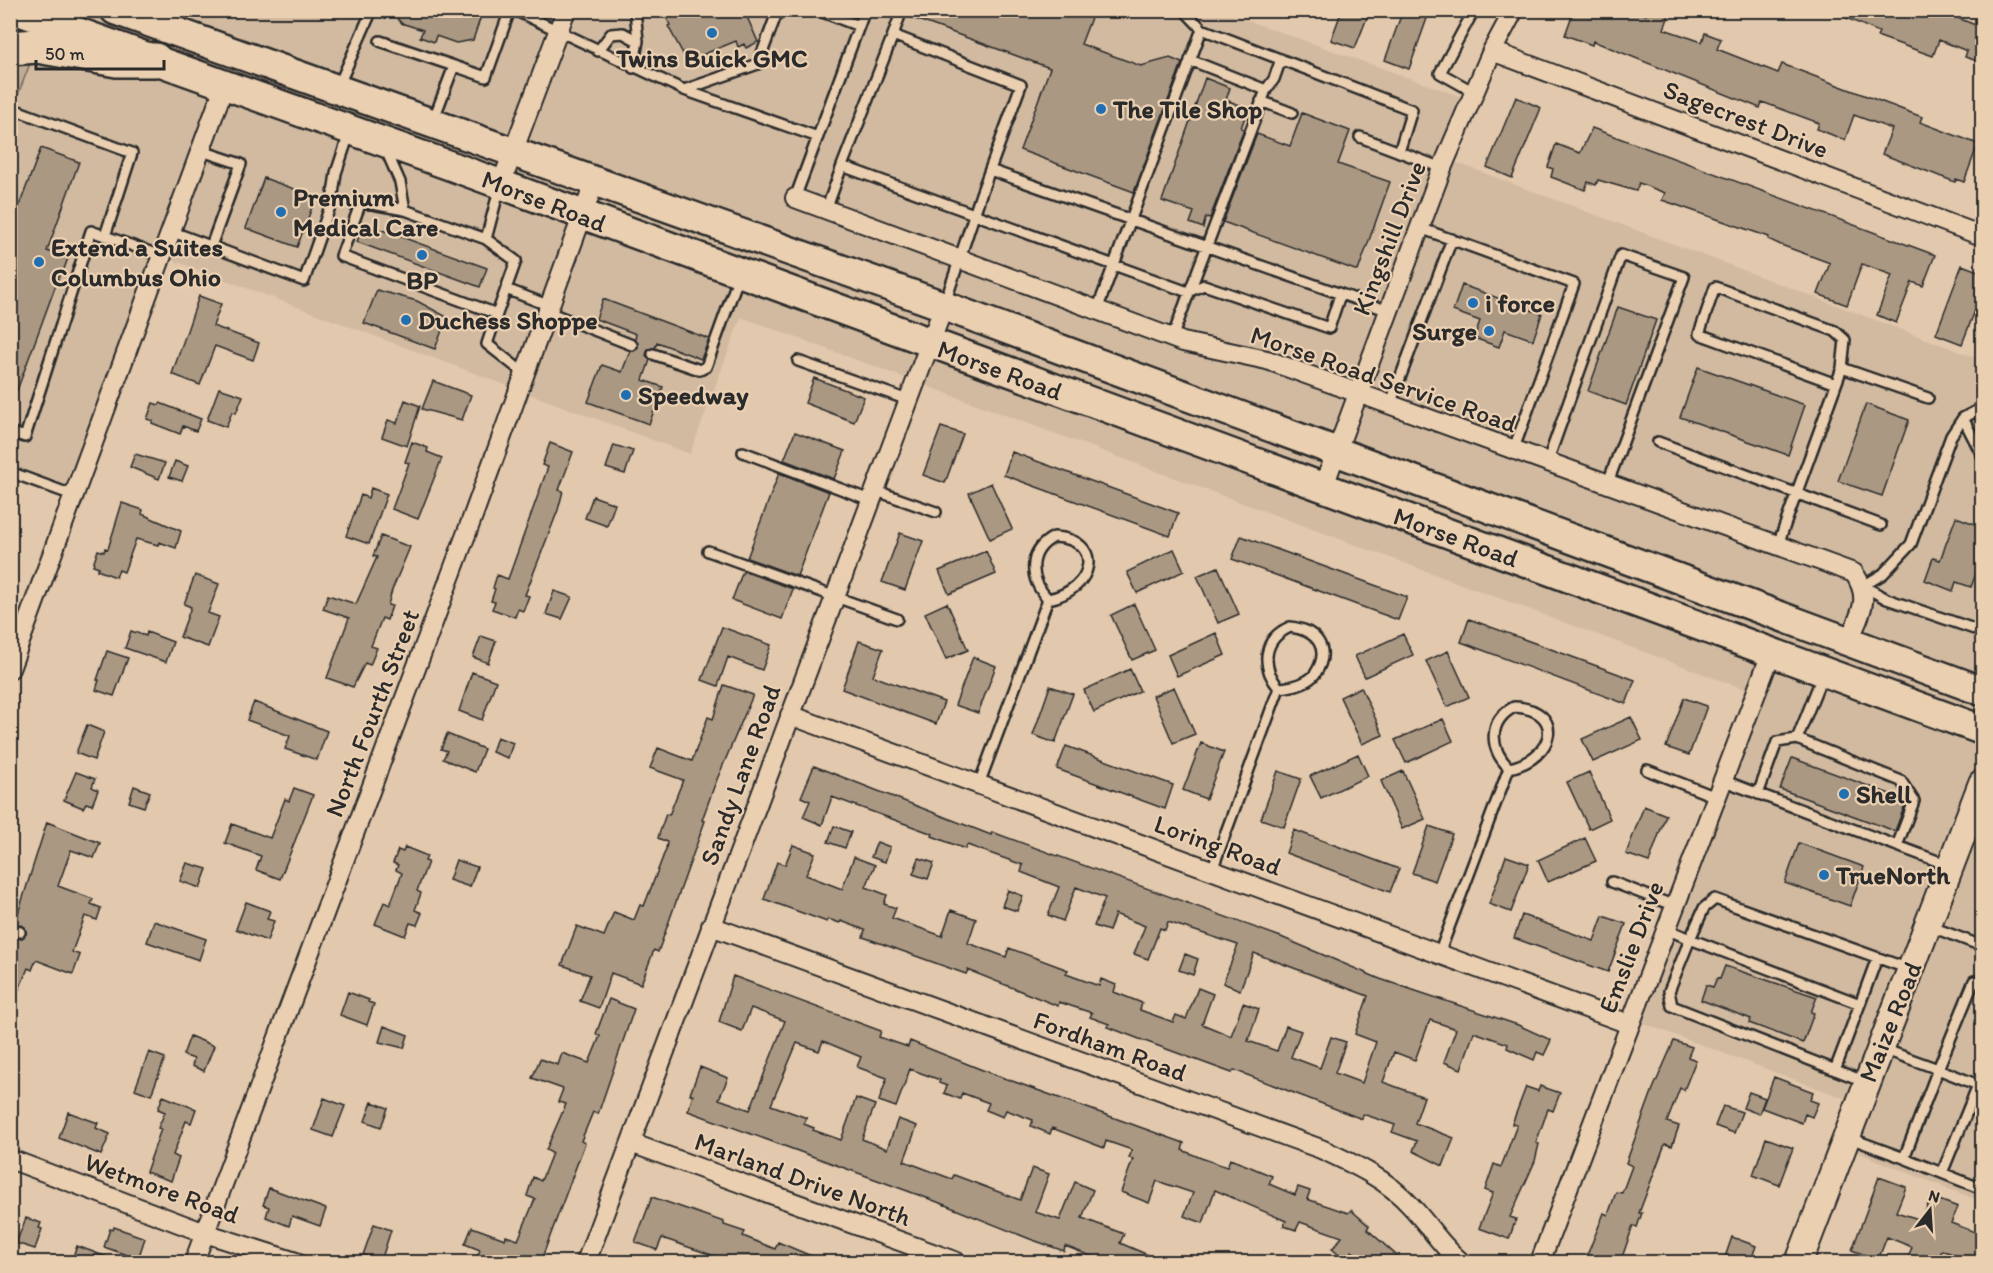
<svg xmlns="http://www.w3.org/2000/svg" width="1993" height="1273" viewBox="0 0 1993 1273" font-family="Itim,sans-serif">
<rect width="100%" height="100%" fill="#e2c8ac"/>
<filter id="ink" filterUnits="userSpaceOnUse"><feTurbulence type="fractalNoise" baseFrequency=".0167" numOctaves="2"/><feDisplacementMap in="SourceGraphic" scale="12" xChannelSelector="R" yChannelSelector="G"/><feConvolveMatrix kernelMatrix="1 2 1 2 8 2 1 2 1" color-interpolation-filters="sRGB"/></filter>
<g filter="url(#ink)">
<path fill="#d1baa0" d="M49,11h1172l247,88 -24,59 538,202v842l-138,-55 16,-43 -228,-85 123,-326 -1014,-376 -51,137 -526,-197 -89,239 -64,-27 -1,-356z"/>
<path fill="#c1ab94" stroke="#766b60" stroke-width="1.5" d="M34,53l-23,60v-53z"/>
<path fill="#aa9883" stroke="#2b2b2b" stroke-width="1.5" d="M391,10h92l-10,30 -17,3 -20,-7 -2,6 -14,-5 3,-7 -22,-7z
M663,10h81l14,32 -12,6 -2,-4 -6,3 -2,-6 -49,20 -19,-35 2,-1z
M909,10h185l-13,34 60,22 29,-8 12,5 -48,129 -114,-42 30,-82 -143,-52z
M1342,10h28l-15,38 -24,-8z
M1403,10h27l-21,59 -24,-9z
M1574,10h61l11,5 2,-5h23l-7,19 38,13 3,-9 16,6 -4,10 61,24 4,-9 140,53 -2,5 58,22 -14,38 -8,-3 -1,3 -73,-28 10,-25 -38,-14 -9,25 -28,-11 2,-6 -57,-21 -2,6 -167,-67 -1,4 -27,-10z
M1828,10h127l-2,6 30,12v35l-18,-6 2,-6 -28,-11 -6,16 -56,-20 2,-4z
M1205,78l25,10 -4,12 22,8 -7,20 3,1 -34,89 -4,-1 -3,11 -13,-5 4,-11 -32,-11z
M1516,97l25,11 -29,70 -25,-11z
M1302,113l48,18 -12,33 52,18 -32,89 -135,-49 34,-88 33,12z
M1592,128l343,127 -12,31 -11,-4 -16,41 -19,-8 15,-40 -30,-11 -15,41 -29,-11 12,-31 -49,-18 -13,-6 1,-2 -107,-37 3,-7 -26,-10 -3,8 -38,-11 -2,5 -8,-3 -3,8 -34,-13 2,-8 -5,-2 8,-23 24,9z
M41,148l38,14 -32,89 21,7 -5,14 -2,-1 -49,133 -2,-118 7,-17 -7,-3v-36z
M264,178l52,19 -19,50 -51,-19z
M363,223l124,45 -7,19 -123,-45z
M1962,265l21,8v17l-21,54 -26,-10z
M1462,285l80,29 -9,26 -28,-10 -6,17 -25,-9 6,-17 -27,-10z
M377,290l40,11 30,16 -12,32 -71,-26z
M199,296l22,8 -8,22 46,17 -6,17 -38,-14 -15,39 -28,-11z
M603,299l106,40 -8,20 -44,-17 -2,6 -7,1 -2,6 4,5 -7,20 20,7 -14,37 -61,-22 14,-37 20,7 8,-21 8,-4 -3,-8 1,-5 -40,-15z
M1618,307l38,13 -30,85 -38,-14z
M1698,367l107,38 -17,50 -108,-38z
M814,378l50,19 -10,25 -49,-19z
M433,381l38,14 -9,25 -40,-11z
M219,388l24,8 -7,17 -4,-1 -6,15 -19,-7z
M405,400l15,6 -13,40 -25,-9 6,-17 9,3z
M153,403l6,2 1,-2 41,16 -5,12 -13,-5 -3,8 -28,-11 1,-2 -6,-2z
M1866,404l43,16 -27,76 -44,-15z
M941,427l22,7 -18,49 -22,-8z
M795,432l50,19 -11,28 -50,-19z
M412,442l16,6 -1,4 15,6 -24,61 -26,-10 17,-46 -4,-1z
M550,443l23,9 -14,38 4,1 -5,19 -33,85 4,1 -6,15 -5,-2 -3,8 -23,-8 3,-7 -4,-1 4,-12 -2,-1 4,-13 11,4 40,-112 -6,-2z
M614,445l19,6 -8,23 -19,-6z
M1012,452l166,61 -8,23 -166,-61z
M135,454l30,9 -6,16 -29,-12z
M175,461l13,5 -6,15 -13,-4z
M779,473l50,19 -32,84 -50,-18z
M991,483l21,46 -22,10 -21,-46z
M371,488l16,6 -18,50 -23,-8 15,-41 7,3z
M593,496l22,8 -8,22 -22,-8z
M122,503l21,7 -1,4 39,17 -5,17 -17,-6 -1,3 -22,-6 -12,33 -5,-2 -3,7 -19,-7 2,-3 -6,-2 5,-15 6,2 1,-4 3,1z
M1956,517l27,10v28l-12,32 -15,-5 -3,9 -28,-11 8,-22 7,2z
M900,533l23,8 -18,49 -23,-8z
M381,536l29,11 -18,43 -4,15 4,1 -5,14 -5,-2 -11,28 6,2 -7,17 -5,-2 -12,24 -26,-9 22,-60 -26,-9 5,-14 28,9 21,-47 -4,-1z
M1241,536l166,61 -9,23 -166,-61z
M1174,549l10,22 -47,22 -10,-21z
M986,551l10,23 -47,20 -10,-23z
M1218,567l21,47 -21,9 -21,-47z
M743,571l50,18 -11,30 -50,-19z
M195,575l24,9 -11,29 11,4 -11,30 -28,-10 11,-30 -7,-3z
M554,591l18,6 -10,22 -16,-5z
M947,603l21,47 -22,9 -21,-46z
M1134,604l21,46 -23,10 -21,-45z
M1469,619l166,61 -9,24 -165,-62z
M722,627l49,18 -9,25 -34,-13 -10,29 -16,-6z
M131,631l15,5 1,-4 26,10 -7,20 -41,-14z
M1216,633l9,22 -48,21 -9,-21z
M1403,634l10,21 -48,22 -10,-21z
M481,636l15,5 -8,22 -15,-6z
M859,641l24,8 -10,27 71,26 -8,22 -94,-35z
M107,651l21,7 -14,38 -18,-6 3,-10h-2z
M1448,651l21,46 -22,10 -21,-46z
M973,657l23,9 -18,47 -23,-8z
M1130,669l10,22 -46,21 -10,-22z
M472,672l24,9 -14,39 -23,-9z
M724,685l29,10 -38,89 -13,36 3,1 -47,131 -4,-2 -13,34 -30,-11 -12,35 -19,-7 10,-26 -28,-10 15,-39 27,10 10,-24 20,8 6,-15 4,1 22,-57 1,-7 -9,-4 2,-7 6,-17 3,1 14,-35 -33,-12 8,-20 34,13 16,-44 5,2z
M1050,686l23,8 -18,49 -22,-8z
M1174,687l21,47 -22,9 -20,-47z
M1361,687l22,48 -21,9 -22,-47z
M1684,698l23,8 -18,49 -23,-8z
M254,702l73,29 -10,29 -32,-11 5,-13 -43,-16z
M1631,717l11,23 -49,22 -11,-23z
M1443,719l10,22 -47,22 -11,-23z
M87,725l17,7 -10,28 -18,-7z
M447,734l37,15 -9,23 -32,-13 4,-8 -6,-2z
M497,737l16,6 -5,15 -16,-6z
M1201,743l23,9 -18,47 -23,-9z
M1066,746l107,39 -8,24 -108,-40z
M1358,754l10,22 -47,22 -11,-22z
M1792,758l112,41 2,3 -11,29 -115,-42z
M814,766l177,69 1,-3 289,105 99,42 138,46 33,15 -7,15 -7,-3 -3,8 -27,-12 1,-4 -34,-12 -13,37 -17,-7 12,-33 -26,-9 -15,40 -21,-8 -11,30 41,15 -9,26 39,15 -11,28 -30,-15 4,-10 -25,-9 3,-7 -32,-11 -1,5 -128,-49 -2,3 -90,-33 -34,-13 1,-3 -19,-7 2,-4 -33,-11 -1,4 -90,-36 -2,4 -103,-37 2,-7 -24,-9 -1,2 -12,-4 -1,3 -63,-23 13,-37 8,3 8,-20 22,8 -9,22 36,14 12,-32 21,8 -9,22 21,8 -3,9 12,4 -4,10 50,18 9,-26 25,9 -8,24 38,14 3,-9 59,22 -2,4 33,12 2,-7 15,6 -2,7 28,11 -2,7 33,12 3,-7 10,4 12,-31 15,6 -11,30 29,12 12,-33 16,6 -11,32 29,10 9,-25 15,5 -10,26 29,11 11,-31 15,5 -11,31 27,10 14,-41 -21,-8 13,-38 -114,-43 -14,37 -17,-7 15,-38 -70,-23 -3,8 -5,-2 -12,31 -14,-5 11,-28 -30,-12 -6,17 -15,-5 11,-28 -29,-11 -13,34 -15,-6 11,-28 -38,-15 2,-7 -56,-20 -2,4 -33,-13 1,-2 -101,-37 -10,28 -19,-8 7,-16 -9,-4z
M1278,771l23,8 -17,48 -23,-8z
M1403,771l22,48 -23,10 -21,-48z
M76,772l19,7 -3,8 6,3 -6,15 -6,-2 -3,5 -19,-8z
M1589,772l21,47 -21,10 -22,-47z
M134,786l16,6 -6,15 -15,-5z
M294,788l19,7 -33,84 -24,-9 5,-14 -36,-13 7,-19 38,14 15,-39 4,2z
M1644,806l22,9 -17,47 -23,-8z
M47,822l53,21 -6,15 -23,-8 -13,36 35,13 -2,5 10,4 -4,12 -12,-4 -13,36 8,3 -7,19 -37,-14 -4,10 -4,-2 -18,43v-76l10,4 6,-5 -1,-7 -10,-4z
M834,826l17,6 -6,16 -17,-6z
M1429,826l23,8 -17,47 -23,-8z
M1294,830l105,39 -9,23 -104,-39z
M1585,838l11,23 -48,21 -10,-22z
M877,842l13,5 -5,15 -14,-5z
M1799,843l65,24 -14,39 -65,-23z
M405,847l22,9 -2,5 3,1 -11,29 4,2 -6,17 7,3 -5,12 -7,-2 -5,13 -30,-12 9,-22 6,3 12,-32 -6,-3 2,-5 -5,-2 5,-13 5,2z
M1506,856l23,8 -18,48 -22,-8z
M919,858l15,5 -6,16 -15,-5z
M456,860l21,7 -7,20 -21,-7z
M187,863l20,6 -7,19 -20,-7z
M1008,890l15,6 -6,15 -15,-5z
M246,902l24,9 -3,8 7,2 -7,20 -31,-12z
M1522,915l72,26 9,-25 23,8 -18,48 -94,-34z
M154,921l52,18 -7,21 -52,-18z
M1185,954l13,5 -5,16 -14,-5z
M1725,966l92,31 -6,15 3,1 -11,30 -54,-20 2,-4 -50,-19 5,-15 7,2 4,-9 3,1z
M733,976l148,55 -2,6 29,10 2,-6 80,32 194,70 -2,7 19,8 26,9 3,-8 18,7 24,10 -3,8 26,11 3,-8 12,4 -3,8 41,14 3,-3 18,16 -2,3 38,34h-39l-14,-12 -8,8 -12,-10 10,-12 -42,-15 -4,8 -12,-4 2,-5 -71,-31 -12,33 -19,-7 9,-23 -36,-12 -8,22 -28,-11 12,-33 -4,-1 3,-8 -26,-9 -2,7 -52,-20 -2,6 -19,-8 2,-6 -27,-10 -3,7 -17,-7 3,-7 -27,-10 -2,6 -16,-6 3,-7 -8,-3 1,-3 -30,-11 -14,38 -17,-6 8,-23 -30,-11 4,-10 -38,-16 -4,10 -22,-8 -26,62 36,13 -3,6 10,4 -1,2 28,10 15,-42 19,7 -13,34 25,10 11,-30 19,7 -13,35 48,18 2,-4 66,25 12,-32 17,6 -14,38 25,8 15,-38 18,8 -11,28 42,16 -4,9 47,20h-72l1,-5 -31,-12 -1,5 -34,-12 -95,-38 -247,-90 5,-16 -3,-1 10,-27 28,11 -9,21 31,11 35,-89 -34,-13 -9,23 -23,-9z
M348,992l21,8 -1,2 6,2 -7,21 -27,-10z
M609,999l25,10 -36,105 -5,-2 -12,29 4,2 -45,120h-65l5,-13 -15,-6 7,-17 33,12 1,-3 12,4 17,-41 -8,-3 6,-19 8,4 11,-28 -6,-3 20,-46 -8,-2 5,-13 -31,-11 8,-19 18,6 4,-12 27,10 11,-27 -4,-2z
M384,1026l24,9 -4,13 -25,-6z
M190,1036l24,10 -10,25 -12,-5 2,-7 -11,-4z
M1674,1041l18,6 -4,10 8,3 -12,30 -4,-2 -13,34 12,4 -7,20 -7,-2 -26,69h3l-5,14 -4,-1 -13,37h-36l20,-50 4,2 8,-23 6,1 10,-27 -6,-3 27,-74z
M149,1052l16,6 -14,37 -16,-6z
M1774,1077l39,15 -3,8 8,3 -6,14 -7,-3 -3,9 -40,-15z
M1540,1086l20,7 -7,18 -5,-2 -12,34 3,1 -4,17 -25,56 6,2 -7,20 -30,-11 14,-35 -8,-3 9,-26 7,3 16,-42 -5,-1 14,-37 12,4z
M1749,1092l16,6 -6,16 -16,-6z
M163,1096l33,13 -5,14 -5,-2 -13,34 6,3 -8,23 -25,-9 15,-43 -3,-1 7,-16 -7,-3z
M324,1098l21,8 -12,31 -20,-7z
M372,1102l16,6 -7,19 -16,-6z
M1723,1106l19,6 -8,21 -19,-7z
M68,1112l30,11 -2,5 14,6 -9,21 -42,-17z
M1766,1138l27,10 -14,37 -26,-10z
M1879,1177l27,10 -10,25 26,8 9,-23 27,10 -7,16 32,12v28h-8l-33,-13 -5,13h-31l6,-16 -25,-10 -9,23 -26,-10z
M269,1188l57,21 -6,17 -28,-10 -3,10 -23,-9 3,-10 -6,-2z
M652,1197l72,25v3l21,7 -2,4 32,13 3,-7 50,21h-93l-73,-25 -5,12 -22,-8z
M26,1218l15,5 -2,5 3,1 -7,20 -19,-6z
M374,1224l17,6 -10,31 -18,-6z
M114,1227l31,11 -7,21 -34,-12 6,-18 3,1z
M1732,1237l24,9 -6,17h-27z
M77,1246l41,15v2h-47z"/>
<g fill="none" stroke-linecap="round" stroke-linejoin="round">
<defs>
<path id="lane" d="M514,10l170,80 74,-26 20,-54
M817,10l42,16
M902,10l-9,25 128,50 -40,109 -36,109
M1474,10l-34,63 34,19
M1202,29l210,81 -13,42
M893,35l-51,131 346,126 16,-7 125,43 11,-33
M380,41l74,25
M598,51l13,-17 12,-1 15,8
M633,68l5,-27 -3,-31
M338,87l34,-77
M684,90l134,47
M1266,90l8,-11 7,-20
M1261,101l31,12
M433,121l21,-55 32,11 24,-67
M10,125l6,-15 116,43 -27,83
M1360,137l82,31
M385,148l15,34 5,28
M202,151l39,13 -30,82
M990,170l399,141
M795,198l70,-188
M826,210l16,-44
M1420,228l154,56 -61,167
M173,232l131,49 28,-80 4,-28 13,-39
M486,239l30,22 -19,53 -156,-58 20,-54 44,8 81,29 14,-53
M506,289l44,17
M1097,310l105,-281 -18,-19
M548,312l84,33
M497,314l-10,30 38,30
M1172,338l94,-248 -76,-30
M653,354l47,16 6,-3 33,-91
M798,361l110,39
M1836,384l-137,-50 16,-47 120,44 10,9 -3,28
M1390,405l62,-166
M1982,408l-19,10 -12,18 -40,108 -28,30 -20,12 24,13 90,31 5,-1
M1963,418l19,37
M10,432l15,5 66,-206 73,26
M1658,442l223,83
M743,452l127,48
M1547,463l74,-208 63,22 -77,208
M10,472l65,24
M874,490l62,22
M1054,537c51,2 41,53 -6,62 -19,-20 -21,-48 6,-62z
M1777,547l65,-179 86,30
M708,551l189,68
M1290,627c26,3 42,21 25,47 -8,10 -24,13 -36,14 -18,-21 -17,-49 11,-61z
M1823,674l-26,65 104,42 13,20 -17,45
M1514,707c52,2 41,52 -5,61 -20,-20 -21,-47 5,-61z
M1647,770l69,27
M1722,780l226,85
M979,784l69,-185
M1758,794l19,-52 20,-3
M1212,870l67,-182
M1612,882l63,24
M1929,926l53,20
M10,928l10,4
M1666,929l24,10 -21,52 3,15 194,76
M1439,954l70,-186
M1877,958l-17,46 -170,-65 14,-31 11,-9 194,70
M1883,1049l55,20 -34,89 78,31
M1835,1070l25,-66
M1847,1137l57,21
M1942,1173l36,-88 -40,-16 36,-88 8,3"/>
<path id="street" d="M1492,51l490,185
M501,184l65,-174
M795,198l388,144 84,18 587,213c18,26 6,41 -5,67
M1323,488l119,-320 50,-117 22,-41
M10,669l215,-585
M790,715l839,309
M711,926l610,223c33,15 66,30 90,57 18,19 30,40 50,56
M631,1143l326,119
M10,1159l195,74 91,29
M194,1262l276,-738 125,-343
M586,1262l358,-956
M1540,1262l232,-611"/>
<path id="secondary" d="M1799,1262l183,-479"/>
<path id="primary" d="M16,10l438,157 1528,563
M115,10l829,296 1038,385"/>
<path id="highway" d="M10,48l27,-2 80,14h38"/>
</defs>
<use href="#lane" stroke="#2b2b2b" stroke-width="14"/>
<use href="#street" stroke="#2b2b2b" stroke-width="22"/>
<use href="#secondary" stroke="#2b2b2b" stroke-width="30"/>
<use href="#primary" stroke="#2b2b2b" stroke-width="33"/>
<use href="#highway" stroke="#2b2b2b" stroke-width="38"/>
<use href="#lane" stroke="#eacfb1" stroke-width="9"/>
<use href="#street" stroke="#eacfb1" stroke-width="18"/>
<use href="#secondary" stroke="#eacfb1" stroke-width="26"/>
<use href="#primary" stroke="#eacfb1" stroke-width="28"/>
<use href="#highway" stroke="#eacfb1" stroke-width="33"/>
</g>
</g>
<g fill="#1f6fb2" stroke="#eacfb1" stroke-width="2">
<circle cx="712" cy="33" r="6"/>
<circle cx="1101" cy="109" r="6"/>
<circle cx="281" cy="212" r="6"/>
<circle cx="422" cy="255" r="6"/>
<circle cx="39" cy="262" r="6"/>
<circle cx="1473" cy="303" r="6"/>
<circle cx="406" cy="320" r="6"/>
<circle cx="1489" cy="331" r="6"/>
<circle cx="626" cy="395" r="6"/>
<circle cx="1844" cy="794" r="6"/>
<circle cx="1824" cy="875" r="6"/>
</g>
<g text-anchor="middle" stroke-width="4.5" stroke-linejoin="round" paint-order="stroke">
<g font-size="26" font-weight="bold" fill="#2b2b2b" stroke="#eacfb1" text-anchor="start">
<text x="712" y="67" text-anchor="middle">Twins Buick GMC</text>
<text x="1113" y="118">The Tile Shop</text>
<text x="293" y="206">Premium<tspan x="293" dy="30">Medical Care</tspan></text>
<text x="51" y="256">Extend a Suites<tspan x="51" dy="30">Columbus Ohio</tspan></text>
<text x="422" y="289" text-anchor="middle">BP</text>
<text x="1485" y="312">i force</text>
<text x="418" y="329">Duchess Shoppe</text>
<text x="1477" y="340" text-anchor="end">Surge</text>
<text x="638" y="404">Speedway</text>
<text x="1856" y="803">Shell</text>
<text x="1836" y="884">TrueNorth</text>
</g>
<g font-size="26" fill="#2b2b2b" stroke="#eacfb1">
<text transform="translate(1746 119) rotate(21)" y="9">Sagecrest Drive</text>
<text transform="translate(544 201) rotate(21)" y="9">Morse Road</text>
<text transform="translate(1389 238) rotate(-69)" y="9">Kingshill Drive</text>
<text transform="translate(1000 370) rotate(20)" y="9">Morse Road</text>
<text transform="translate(1384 379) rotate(19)" y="9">Morse Road Service Road</text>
<text transform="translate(1456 537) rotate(20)" y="9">Morse Road</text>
<text transform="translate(372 713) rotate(-69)" y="9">North Fourth Street</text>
<text transform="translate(740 775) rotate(-70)" y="9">Sandy Lane Road</text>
<text transform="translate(1218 845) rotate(20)" y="9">Loring Road</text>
<text transform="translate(1631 947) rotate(-69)" y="9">Emslie Drive</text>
<text transform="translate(1890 1022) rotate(-68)" y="9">Maize Road</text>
<text transform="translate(1110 1046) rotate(20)" y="9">Fordham Road</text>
<text transform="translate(803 1179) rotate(20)" y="9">Marland Drive North</text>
<text transform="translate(162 1188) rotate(20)" y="9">Wetmore Road</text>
</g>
</g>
<rect width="1993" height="1273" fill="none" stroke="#eacfb1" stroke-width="36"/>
<rect x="18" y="18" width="1957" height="1237" fill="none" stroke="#2b2b2b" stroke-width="2" filter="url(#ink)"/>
<g transform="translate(1930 1210) rotate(17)" stroke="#eacfb1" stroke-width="4.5" paint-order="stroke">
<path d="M0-4.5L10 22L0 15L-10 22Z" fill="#2b2b2b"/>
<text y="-9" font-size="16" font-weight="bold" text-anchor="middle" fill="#2b2b2b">N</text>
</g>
<path d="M36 60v9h128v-9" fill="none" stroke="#2b2b2b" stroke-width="3"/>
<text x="45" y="60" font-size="18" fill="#2b2b2b" stroke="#eacfb1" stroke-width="4.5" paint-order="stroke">50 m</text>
</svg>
